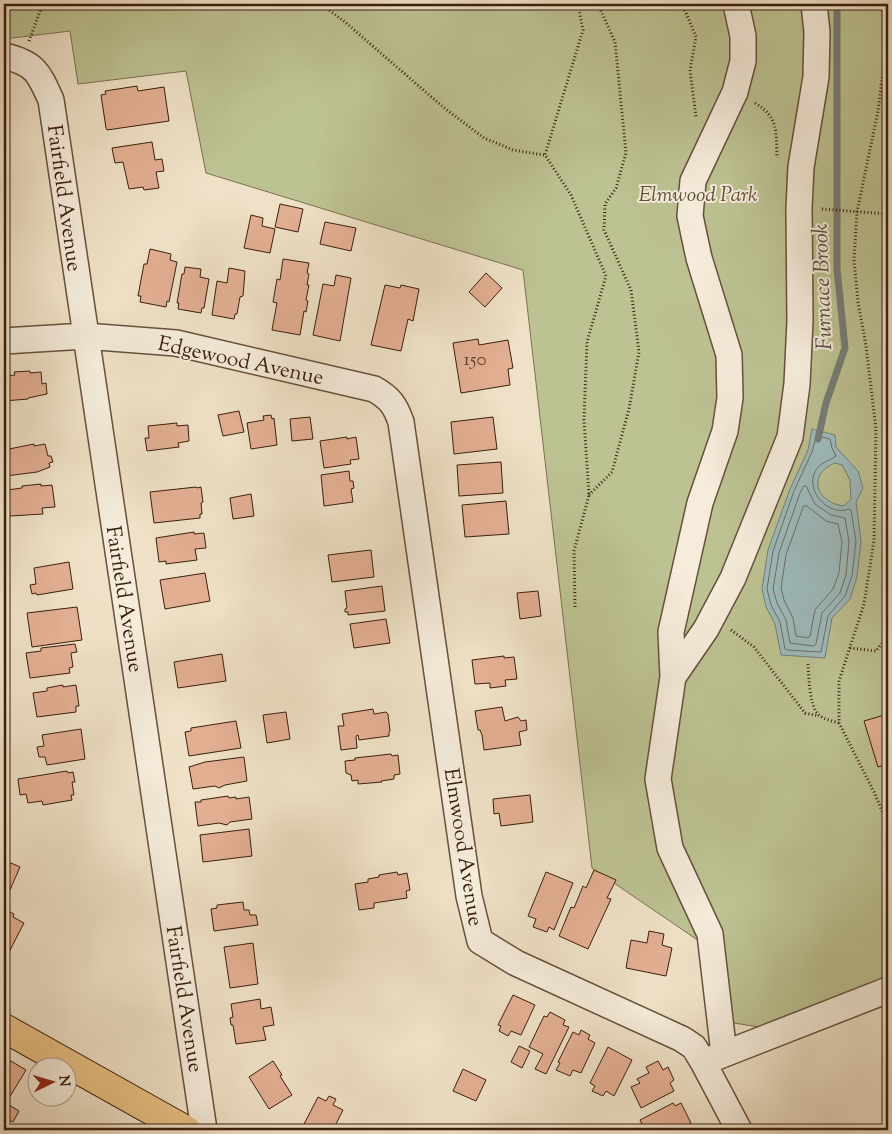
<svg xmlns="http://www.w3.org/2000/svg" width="892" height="1134" viewBox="0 0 892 1134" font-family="'Sorts Mill Goudy',serif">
<rect width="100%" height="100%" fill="#efe1c7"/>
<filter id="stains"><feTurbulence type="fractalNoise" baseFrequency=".004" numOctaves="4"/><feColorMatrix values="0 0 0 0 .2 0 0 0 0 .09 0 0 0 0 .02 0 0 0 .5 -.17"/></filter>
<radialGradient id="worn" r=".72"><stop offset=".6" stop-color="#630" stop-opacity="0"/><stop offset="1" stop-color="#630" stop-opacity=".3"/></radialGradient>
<path fill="#bdc293" stroke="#7c7050" d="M4,4h884v972l-123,52 -56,-9 -10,-78 -107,-73 -69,-598 -317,-97 -20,-102 -108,13 -8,-53 -66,8z"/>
<path fill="#9dbbbd" stroke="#757d76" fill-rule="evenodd" d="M812,429l23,6 1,12 22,24 5,17 -7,14 5,39 -4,36 -7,22 -18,19 -7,40 -44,-3 -6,-31 -9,-17 -4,-18 6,-39 22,-61 18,-39zM835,463l7,2 8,15 1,19 -7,7c-27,-3 -38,-31 -9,-43z"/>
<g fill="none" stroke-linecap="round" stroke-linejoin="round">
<path stroke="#6c6d64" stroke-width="1" d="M818,436l12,3 2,9 4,8c-6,5 -17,6 -21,16 -10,19 14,45 34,37l2,1 5,31 -4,35 -7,20 -17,20 -7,36 -34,-2 -2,-1 -5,-27 -9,-17 -4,-16 6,-38 21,-60 18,-39 4,-15z
M806,486l9,18 16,11 14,3 4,24 -3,33 -6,18 -18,20 -6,31 -2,2 -24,-3 -4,-23 -9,-17 -4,-14 6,-36 21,-60 3,-6z
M804,506h3l19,15 12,3 4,18 -3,31 -6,16 -18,21 -5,26 -2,2 -12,-2 -3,-18 -9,-18 -3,-12 5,-33z"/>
<path stroke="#757d76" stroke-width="7" d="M818,439l8,-36 19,-55 -8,-79v-265"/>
</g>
<path fill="#e3af93" stroke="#3a1f0c" d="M137,86l1,5 26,-4 5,34 -62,9 -1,-2 -5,-33 5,-1 -1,-3z
M152,142l3,18 7,-1 2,12 -8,1 3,16 -15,2 -1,-3 -14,2 -6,-27 -8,1 -3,-15z
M280,204l23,5 -5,23 -23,-5z
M251,215l12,3 -1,8 13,3 -5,24 -26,-5z
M325,222l31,6 -5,23 -31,-7z
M150,249l21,5 -1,6 7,2 -8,40 -2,-1 -1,6 -26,-5 1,-6h-3l6,-32h3z
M283,259l26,4 -2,10 2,1 -2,11h2l-3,15 2,1 -2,11 -2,-1 -4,24 -28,-5 5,-27 -4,-1 4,-23 3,1z
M185,267l16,2 -1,8 9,2 -5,29h-2l-1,5 -23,-4 1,-6h-2l5,-29h2z
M229,268l16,3 -2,25 -3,1 -3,17h-2l-1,5 -22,-4 5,-34 10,2z
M486,273l16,15 -17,19 -16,-15z
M336,275l15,3 -11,63 -27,-6 10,-51 11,2z
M385,285l15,3 1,-3 18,4 -6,32 -5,-2 -7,32 -30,-6z
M478,339l1,6 29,-5 5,28 -5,1 2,16 -49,8 -8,-50z
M30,371v2l11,-1 1,12 4,-1 1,11 -19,4v1l-24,2v-25l11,-1 -1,-3z
M239,411l5,21 -21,4 -5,-21z
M271,415l1,4 2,-1 3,27 -26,4 -4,-26 17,-3 -1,-4z
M310,417l3,22 -21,2 -2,-22z
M493,417l4,32 -43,5 -3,-32z
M177,423v3l11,-1 1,16 -11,2 1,4 -32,4 -2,-13h4l-1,-12z
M347,437v2l9,-2 3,22 -9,1 1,4 -27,4 -4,-27z
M34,444v2l11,-2 3,12h3l2,6 -4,1 1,4 -13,5 -31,4 -2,-10v-16z
M501,462l2,31 -44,3 -2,-31z
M349,471l1,10h3l1,7 -3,1 2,13 -29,4 -3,-31z
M41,484v2l11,-1 3,22 -13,1 1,6 -33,2 -3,-26 15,-2v-2z
M196,487l1,1 4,-1 2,15 -2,1 1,11h-2v4l-46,5 -4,-31z
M251,494l3,22 -21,3 -3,-21z
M506,501l3,33 -44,3 -3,-32z
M194,532v2l10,-1 2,15 -11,1 2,11 -31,4v-3l-7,1 -3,-24z
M371,550l3,27 -42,5 -4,-27z
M69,562l4,27 -36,6 -1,-2 -4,1 -2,-9 6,-1 -2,-16z
M205,573l5,28 -45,8 -5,-29z
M382,586l3,25 -37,4v-3h-3v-3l2,-1 -2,-17z
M538,591l3,25 -21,3 -3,-26z
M77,607l5,33 -50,7 -5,-34z
M386,619l4,24 -36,5 -4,-24z
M75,644l2,8 -6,1 2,14 -4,1 1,5 -40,5 -4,-25 15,-2v-3z
M222,654l4,27 -48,7 -4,-26z
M504,656v2l10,-1 3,22 -12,1 1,6 -16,2v-5l-15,1 -3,-24z
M63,685v2l13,-2 3,21h-3v6l-39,5 -4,-24 14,-2v-3z
M502,707l3,14 13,-4 3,4 5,-1 1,10 -8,2 2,13 -37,5 -2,-15 -2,-5h-2l-3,-19z
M373,709l1,5 12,-2 2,2 2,17 -1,1v4l-30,4 -1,-5 -2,1 1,12 -16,2 -3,-24h6l-2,-12z
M286,712l4,27 -23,4 -4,-28z
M888,714v50l-10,3 -14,-46z
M236,721l5,27 -52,8 -4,-24 6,-1v-3z
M81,729l4,30 -38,6 -2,-8h-6l-2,-10 7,-1 -2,-11z
M391,754l1,2 6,-1 2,19 -6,1v4l-13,2 1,1 -24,2v-4l-6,1 -1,-6 -5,-2 -1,-12 10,-1v-2z
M244,757l3,24 -22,4 -6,3 -4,-2 -22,3 -4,-22 16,-5z
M67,771l1,2 5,-1 2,10h-3l2,13h-3l1,5 -29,5 -1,-4 -14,2 -2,-9 -6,1 -2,-16z
M530,795l3,27 -32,4 -2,-13 -5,1 -1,-15z
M228,796l1,2 7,-1v2l13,-2 3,22 -22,3 -3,3 -8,-2 -21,3 -3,-24h6v-2z
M249,829l3,27 -49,6 -3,-27z
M4,860l16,7 -10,23 -6,-3z
M594,870l22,10 -9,18 4,1 -23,50 -29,-13 12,-29 3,1 9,-22 3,2z
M397,872l1,3 9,-2 3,17 -4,1 1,7 -33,5v5l-15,2 -4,-26 13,-2v-3l11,-2v-2z
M546,872l27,11 -19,47 -5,-3 -2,5 -14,-5 3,-8 -8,-3z
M243,902l1,8h5l1,5h6l2,10 -44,6 -3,-22 6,-1v-3z
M8,911l6,3 -1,3 11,6 -16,31 -4,-2v-39l3,1z
M649,931l15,3 -2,11 10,3 -6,28 -40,-8 5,-28 16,3z
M253,943l5,41 -28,4 -6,-41z
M513,995l22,10 -14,30 -10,-4 -3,5 -9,-5 2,-5 -3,-1z
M260,999l1,10 10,-2 3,18 -11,2 3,13 -30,4 -3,-19h-2l-1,-7 3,-1 -2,-13z
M550,1012l15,8 -2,5 6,2 -23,47 -11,-5 8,-15 -14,-7 15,-31 3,1z
M581,1030l9,5 -2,4 7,4 -14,30 -8,-3 -3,6 -14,-6 4,-7 -2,-1 15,-30 6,3z
M519,1046l11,5 -8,17 -11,-6z
M608,1047l24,13 -18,36 -8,-5 -3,5 -11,-5 3,-5 -5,-3z
M4,1057l22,13 -20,33 13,8 -6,11 -9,-5z
M273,1061l9,14 -2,1 12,19 -23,14 -20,-32z
M658,1061l5,9 5,-3 6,13 -4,3 4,8 -33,17 -10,-21 9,-4 -3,-4 12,-6 -3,-6z
M463,1069l23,11 -10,21 -23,-10z
M329,1096l7,3 -3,6 10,5 -10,20h-26l-5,-2 16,-31 8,4z
M673,1103l2,3 6,-3 10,20 -11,7h-35l-5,-10z"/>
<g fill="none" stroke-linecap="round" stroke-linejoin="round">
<defs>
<path id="minor" d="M4,56c31,7 35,17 47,44l153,1030
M4,341l81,-5 91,7 198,46c16,9 21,16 27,33l68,474 11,45 36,22 166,76 12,8 9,15 36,68
M673,677l33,-48 27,-51 57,-141 7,-53 3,-63 -1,-113 2,-41 15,-90 1,-45 -3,-28
M724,1054l-14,-120 -40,-86 -12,-69 15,-102 -2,-45 29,-129 25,-72 5,-33 -1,-43 -30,-97 -9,-42 3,-35 42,-89 8,-31v-25l-7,-32
M709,1060l179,-70"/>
<path id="major" d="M4,1028l182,102"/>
</defs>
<use href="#minor" stroke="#67503b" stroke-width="28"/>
<use href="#major" stroke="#3a1f0c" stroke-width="30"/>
<path stroke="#3a1f0c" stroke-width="3" stroke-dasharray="1 2.5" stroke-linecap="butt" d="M321,4l24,18 98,85 41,31 29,12 31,5
M681,4l5,9 10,24 -6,33 6,47
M882,4l4,43 -8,64 -21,101 -3,48 4,42 8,44 10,83 -2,112 -10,63 -25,77v42l35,69 14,33
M29,41l11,-30 -1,-7
M755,103c24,14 21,30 22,55
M822,209l66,5
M589,495l23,-23 17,-63 10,-57 -8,-62 -27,-60 1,-26 11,-16 10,-35 -11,-111 -17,-38
M575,607l-1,-56 15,-56 -5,-75 3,-78 19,-66 -35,-81 -26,-40 38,-125 -5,-26
M731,630l23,17 51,66 14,3
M850,648l26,3 12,-15
M808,664c1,13 1,40 10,50 4,5 15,7 21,9"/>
<use href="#minor" stroke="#f5ecdb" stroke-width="25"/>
<use href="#major" stroke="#e8c084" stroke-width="28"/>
</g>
<g text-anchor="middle" stroke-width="4" stroke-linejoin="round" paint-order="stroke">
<g font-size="19" fill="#64432e">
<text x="475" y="365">150</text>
</g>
<g font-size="21" font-style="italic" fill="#615034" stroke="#f5ecdb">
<text x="698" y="201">Elmwood Park</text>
</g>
<g font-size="21" fill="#3a1f0c" stroke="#f5ecdb">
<text transform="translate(65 198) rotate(82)" y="7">Fairfield Avenue</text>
<text transform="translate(241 360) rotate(12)" y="7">Edgewood Avenue</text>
<text transform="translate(125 599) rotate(81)" y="7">Fairfield Avenue</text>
<text transform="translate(464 847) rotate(81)" y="7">Elmwood Avenue</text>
<text transform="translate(185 999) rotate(81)" y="7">Fairfield Avenue</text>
</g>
<g font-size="22" font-style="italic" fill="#584e41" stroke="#f5ecdb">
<text transform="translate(821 287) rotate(-92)" y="8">Furnace Brook</text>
</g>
</g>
<rect width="892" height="1134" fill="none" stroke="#efe1c7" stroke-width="20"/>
<rect x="5" y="5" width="882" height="1124" fill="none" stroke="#3a1f0c" stroke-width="2.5"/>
<rect x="10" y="10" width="872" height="1114" fill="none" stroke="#3a1f0c"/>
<g transform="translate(52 1082) rotate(85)"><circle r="24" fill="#f5ecdb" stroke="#aa9a88"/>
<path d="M0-4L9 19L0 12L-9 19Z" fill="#8f2418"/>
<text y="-8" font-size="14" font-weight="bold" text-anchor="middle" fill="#3a1f0c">N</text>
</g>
<rect width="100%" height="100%" filter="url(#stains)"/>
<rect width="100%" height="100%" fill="url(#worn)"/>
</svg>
